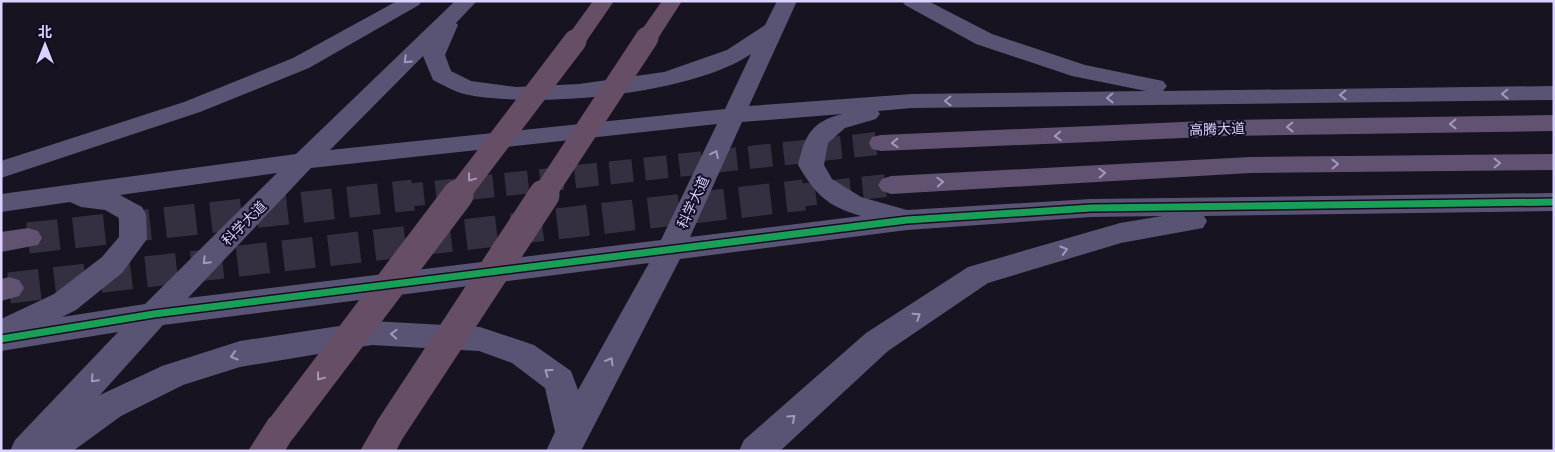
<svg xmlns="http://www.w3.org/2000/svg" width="1555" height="452" viewBox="0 0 1555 452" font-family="Barlow,'Noto Sans SC',sans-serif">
<rect width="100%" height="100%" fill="#171320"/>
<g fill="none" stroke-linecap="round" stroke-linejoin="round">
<path stroke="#353041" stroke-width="23" stroke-dasharray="23 12" stroke-linecap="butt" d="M401,196l480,-53
M793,196l98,-11"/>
<path stroke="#353041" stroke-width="31" stroke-dasharray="31 15" stroke-linecap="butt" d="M28,238l385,-43
M9,288l795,-93"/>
<path fill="#595474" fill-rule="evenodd" d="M397,1h25l-3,4 -110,63 -109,44 -199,66v-17l183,-59 109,-44z
M455,1h22l-21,22 2,2 -13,30 6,16 20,10 45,6 63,-3 85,-12 63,-22 38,-25 12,-24h20l-48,105 163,-12 234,-3 -74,-15 -96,-32 -71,-39 -3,-4h26l64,33 93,31 78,16 4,5 -4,5 391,-5v14l-642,8 -34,3 2,3 -4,5 -31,9 -17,15 -4,22 8,14 29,18 46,13 184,-11 463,-6v18l-350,5 3,5 -4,7 -82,15 -133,40 -100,68 -108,100h-41l5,-11 122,-107 102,-66 152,-44 42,-7 -71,1 -184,13 -227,29 -99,192h-35l9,-19 -10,-44 -33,-25 -33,-12 -107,-6 -132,22 -57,18 -62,31 -48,35h-63l5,-11 103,-108 -117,19v-32l53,-25 48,-37 17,-20v-19l-14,-8 -24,-3 -11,-5 -69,10v-18l295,-40zM751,54l-26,55 -395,41 93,-94 10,24c10,5 20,11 31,14 70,15 227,1 287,-40zM842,114c-31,8 -37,21 -44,51 18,30 29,41 63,51l-171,21 52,-115zM717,124l-56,116 -473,58 123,-130zM277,173l-132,131 -83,13 14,-7 46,-37 25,-34 -1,-25 -4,-7 -22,-12zM649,263l-71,127 -7,-19 -37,-26 -54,-18 -108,-6 -132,20 -78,25 -62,29 63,-70z"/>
<path fill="#615272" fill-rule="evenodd" d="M1554,115v16l-326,5 -347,15 -9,-2 -3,-6 3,-6 9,-2 347,-15z
M1554,154v16l-304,3 -359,21 -9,-3 -4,-6 4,-6 9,-3 359,-19z
M28,228l10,3 4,7 -4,7 -37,7v-20z
M9,277l10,3 5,8 -5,8 -18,5v-22z"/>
<path fill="#674e67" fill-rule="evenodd" d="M593,1h21l-31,45 -8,1 -8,-1 -3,-5z
M662,1h20l-27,42 -8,1 -8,-1 -3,-5z
M391,413l12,5 5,10 -12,23h-36l19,-33z
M281,414l12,4 5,11 -13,22h-37l21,-33z"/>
<path stroke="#674e67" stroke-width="23" d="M457,196l118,-155
M543,196l104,-158"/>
<path stroke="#674e67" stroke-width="31" d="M391,428l153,-233
M281,429l177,-234"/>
<defs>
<path id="cycleway" d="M1,339l153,-25 753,-94 184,-12 463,-6"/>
</defs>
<use href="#cycleway" stroke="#140e25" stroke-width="10"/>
<use href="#cycleway" stroke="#1a9f57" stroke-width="7"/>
</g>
<defs><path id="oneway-chevron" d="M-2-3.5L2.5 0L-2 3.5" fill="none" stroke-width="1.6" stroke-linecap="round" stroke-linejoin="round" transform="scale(1.25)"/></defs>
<g stroke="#a199c0">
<use href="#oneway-chevron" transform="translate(407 60) rotate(136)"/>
<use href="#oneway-chevron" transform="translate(1505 94) rotate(179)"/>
<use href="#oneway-chevron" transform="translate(1343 95) rotate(179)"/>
<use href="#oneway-chevron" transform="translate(1110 98) rotate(179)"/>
<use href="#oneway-chevron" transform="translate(948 101) rotate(179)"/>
<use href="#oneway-chevron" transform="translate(715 154) rotate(-65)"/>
<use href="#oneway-chevron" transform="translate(1064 250) rotate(-17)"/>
<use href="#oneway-chevron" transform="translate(206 261) rotate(135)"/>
<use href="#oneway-chevron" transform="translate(917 316) rotate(-33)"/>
<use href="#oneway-chevron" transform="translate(394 334) rotate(-177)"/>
<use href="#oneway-chevron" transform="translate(234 356) rotate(163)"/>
<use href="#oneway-chevron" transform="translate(610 361) rotate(-61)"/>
<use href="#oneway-chevron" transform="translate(548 372) rotate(-144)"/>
<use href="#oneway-chevron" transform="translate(94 379) rotate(133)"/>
<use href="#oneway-chevron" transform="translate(792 418) rotate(-42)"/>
</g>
<g stroke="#a598c0">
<use href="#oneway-chevron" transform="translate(1453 124) rotate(179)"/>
<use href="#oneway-chevron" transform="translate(1290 127) rotate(179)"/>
<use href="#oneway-chevron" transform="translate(1058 136) rotate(178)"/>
<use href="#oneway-chevron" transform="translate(895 143) rotate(178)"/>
<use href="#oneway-chevron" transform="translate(1497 163) rotate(-1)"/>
<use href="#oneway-chevron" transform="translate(1335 164) rotate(-1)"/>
<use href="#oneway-chevron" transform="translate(1102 173) rotate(-3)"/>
<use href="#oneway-chevron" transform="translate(940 182) rotate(-3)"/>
</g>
<g stroke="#a797bb">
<use href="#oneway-chevron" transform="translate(471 178) rotate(127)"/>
<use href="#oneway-chevron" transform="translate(320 377) rotate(127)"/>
</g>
<g text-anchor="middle" stroke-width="4" stroke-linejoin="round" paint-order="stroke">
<g font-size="14" fill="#dcd2ff" stroke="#140e25">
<text transform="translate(1217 129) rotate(-2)" y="5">高腾大道</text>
<text transform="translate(693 202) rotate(-65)" y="5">科学大道</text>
<text transform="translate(244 223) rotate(-45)" y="5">科学大道</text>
</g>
</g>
<rect width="1555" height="452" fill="none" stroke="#dcd2ff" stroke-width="5"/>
<g transform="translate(45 45)" stroke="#140e25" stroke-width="4" paint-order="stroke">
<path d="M0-4L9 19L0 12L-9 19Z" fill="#dcd2ff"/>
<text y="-8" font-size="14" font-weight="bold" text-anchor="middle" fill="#dcd2ff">北</text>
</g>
</svg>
